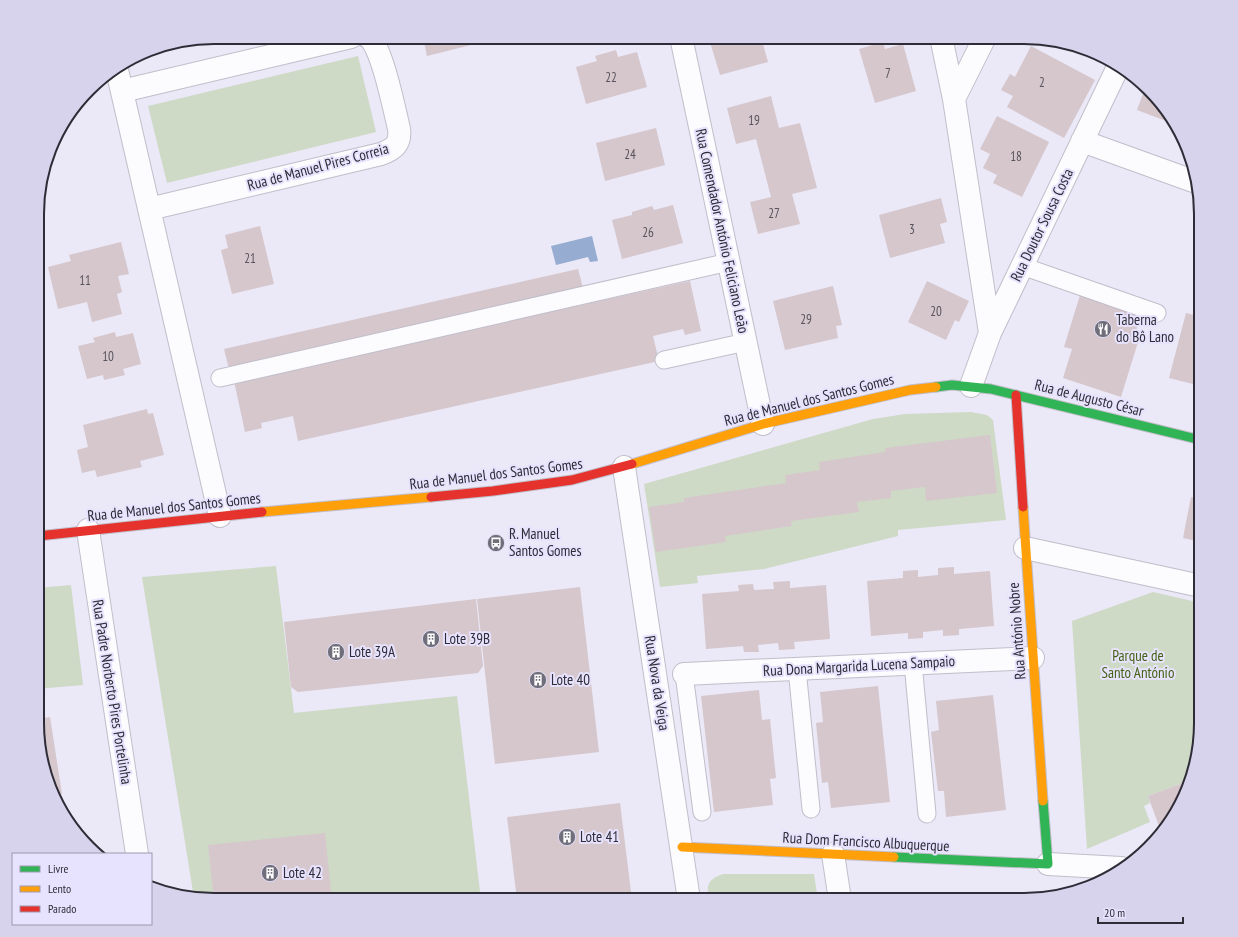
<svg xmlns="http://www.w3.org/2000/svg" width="1238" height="937" viewBox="0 0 1238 937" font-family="'PT Sans Narrow',sans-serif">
<rect width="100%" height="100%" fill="#ebe8f7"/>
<path fill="#cedac6" d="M358,56l18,76 -209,51 -19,-77z
M971,412l16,3 6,5 13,100 -108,10v6l-134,33 -67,7 1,7 -38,4 -16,-103 229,-65 32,-5z
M276,566l18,147 163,-17 24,204h-279l-8,-2 -52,-321z
M71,585l12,100 -46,4 1,-101z
M1153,592l48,11v132l-12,48 -1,-2 -40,15 2,7 -6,3 6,16 -63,27 -15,-228z
M723,874h91l4,26h-109c-3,-15 -1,-21 14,-26z"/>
<path fill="#96acd1" d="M592,236l6,25 -8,1 -2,-5 -32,8 -5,-19z"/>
<path fill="#d5c7cc" d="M423,37h76v1l-72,18z
M727,37h34l7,25 -48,13 -10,-33z
M883,42l2,7 18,-5 13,47 -41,12 -16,-54z
M1031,46l64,34 -31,58 -57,-31 6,-11 -12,-6 9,-16 5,3z
M616,50l2,7 19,-5 10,35 -61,17 -10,-37 21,-6 -2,-5z
M1142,82l9,12 23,30 -37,-14 7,-19 -5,-2z
M771,96l8,32 21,-5 17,65 -25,6 8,30 -42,10 -8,-32 21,-5 -15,-58 -20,5 -9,-36z
M997,116l52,26 -27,55 -29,-14 4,-8 -14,-7 7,-14 -10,-5z
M656,128l9,37 -60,16 -9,-38z
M941,198l6,24 -7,2 5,19 -55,15 -11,-43z
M673,205l10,38 -61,16 -10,-39 20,-5v-3l20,-6 2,4z
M260,226l14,58 -42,10 -11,-44 7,-2 -3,-13z
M121,242l8,32 -11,2 4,16 -5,2 5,20 -30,8 -5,-20 -29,7 -10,-42 23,-6 -2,-6z
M578,269l5,19 -354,81 -5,-20z
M690,281l11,50 -16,4 -2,-6 -30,7 6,25 -361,80 -5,-25 -32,7 1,5 -17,4 -11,-51z
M927,281l42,20 -10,21 -4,-2 -9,20 -38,-18z
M833,286l9,39 -6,1 2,12 -53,12 -12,-49z
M1081,292l61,19 -9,30 5,1 -17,55 -58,-19 9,-29 -8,-2z
M1186,313l15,4v69l-32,-8z
M115,332l1,5 17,-4 8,31 -18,5 2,6 -21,5 -1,-5 -16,4 -9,-33 17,-4 -2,-4z
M147,409l1,5 5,-1 11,42 -24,6 2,6 -45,10 -2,-7 -13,3 -5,-23 11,-3 -5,-22z
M990,435l7,58 -71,8 -1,-14 -34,4v7l-34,4 2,10 -68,9 1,5 -67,10 1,6 -70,10 -7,-45 35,-5v-4l102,-15 -1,-8 35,-5 -1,-8 66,-10v-4z
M1201,493v49l-18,-4 8,-41 8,1z
M954,567v7l36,-3 4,55 -35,3v6l-16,1v-6l-20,2v6l-15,1v-6l-37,3 -4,-55 36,-3v-7l15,-1v7l20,-2v-7z
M790,581v7l36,-3 4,54 -36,3 1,7 -16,1 -1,-7 -20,2 1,7h-15l-1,-6 -37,3 -4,-55 37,-3 -1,-6 15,-1 1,6 20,-1 -1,-7z
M580,587l19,165 -104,12 -18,-165z
M476,599l7,67 -5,7 -180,19 -7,-5 -7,-65z
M878,686l12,116 -59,6 -3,-26 -6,1 -6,-60 7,-1 -3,-30z
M759,690l3,30 8,-1 6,59 -6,1 3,26 -59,7 -13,-116z
M993,695l13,115 -60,7 -2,-26h-6l-7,-59 8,-2 -3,-29z
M50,717l12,77 -8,2 -10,-46 -2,1 -4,-13 3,-1 -3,-18z
M1188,781l-1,10 -5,4 1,3 -18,29 -5,2 -12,-33z
M620,803l12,97h-115l-10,-83z
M325,833l7,67h-118l-6,-55z
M941,898v2h-23v-1z"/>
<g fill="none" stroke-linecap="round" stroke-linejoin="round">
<defs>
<path id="lane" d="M1022,266l135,47
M664,360l82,-18
M220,378l509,-116
M913,663l14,151
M797,669l14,140
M684,674l18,138"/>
<path id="street" d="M681,37l82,387
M941,37l13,62 36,234
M117,70l103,446
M122,91l229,-54
M954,99l31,-62
M1082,141l111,40
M149,209l232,-55c13,-5 20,-10 18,-25 -4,-17 -18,-86 -31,-92
M971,386l19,-53 128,-266
M624,467l65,433
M88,530l49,324
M1025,548l176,38
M684,674l349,-16
M833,854l7,46
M1048,864l73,4"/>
<path id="fast" d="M936,387l16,-2 39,4 210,51
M894,857l154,7 -5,-63"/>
<path id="slow" d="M632,464l131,-40 147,-34 26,-3
M1023,507l20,294
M262,512l169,-15
M682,847l212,10"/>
<path id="jam" d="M1016,395l7,112
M431,497l62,-6 79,-11 60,-16
M38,536l224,-24"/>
</defs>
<use href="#lane" stroke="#c1beca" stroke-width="19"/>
<use href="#street" stroke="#c1beca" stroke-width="24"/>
<use href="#fast" stroke="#c1beca" stroke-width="11"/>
<use href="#slow" stroke="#c1beca" stroke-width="11"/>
<use href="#jam" stroke="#c1beca" stroke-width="11"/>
<use href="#lane" stroke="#fcfcfe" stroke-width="17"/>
<use href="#street" stroke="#fcfcfe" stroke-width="22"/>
<use href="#fast" stroke="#30b455" stroke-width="9"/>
<use href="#slow" stroke="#ff9f0a" stroke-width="9"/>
<use href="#jam" stroke="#e5322d" stroke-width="9"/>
</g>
<defs>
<symbol id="restaurant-disc" viewBox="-11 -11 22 22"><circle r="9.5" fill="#706e7a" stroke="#e7e2fd"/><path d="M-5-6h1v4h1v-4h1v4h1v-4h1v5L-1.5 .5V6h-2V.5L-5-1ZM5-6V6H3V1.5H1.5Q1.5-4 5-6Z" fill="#fff"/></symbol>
<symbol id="bus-disc" viewBox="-11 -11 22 22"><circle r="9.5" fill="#706e7a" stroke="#e7e2fd"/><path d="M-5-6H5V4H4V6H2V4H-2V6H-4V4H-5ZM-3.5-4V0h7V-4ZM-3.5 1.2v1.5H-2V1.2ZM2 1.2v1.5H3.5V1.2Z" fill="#fff"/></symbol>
<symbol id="building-disc" viewBox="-11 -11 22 22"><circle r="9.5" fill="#706e7a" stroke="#e7e2fd"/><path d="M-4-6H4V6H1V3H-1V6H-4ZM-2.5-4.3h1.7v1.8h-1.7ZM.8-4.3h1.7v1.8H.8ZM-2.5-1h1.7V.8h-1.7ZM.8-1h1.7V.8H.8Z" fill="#fff"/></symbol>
</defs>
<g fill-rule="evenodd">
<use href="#restaurant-disc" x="1093" y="319" width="20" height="20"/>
<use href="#bus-disc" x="486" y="533" width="20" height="20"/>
<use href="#building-disc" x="421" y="629" width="20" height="20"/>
<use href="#building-disc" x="326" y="642" width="20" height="20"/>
<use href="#building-disc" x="528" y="670" width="20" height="20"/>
<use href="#building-disc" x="557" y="827" width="20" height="20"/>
<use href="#building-disc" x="260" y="863" width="20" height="20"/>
</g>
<g text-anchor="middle" stroke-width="4" stroke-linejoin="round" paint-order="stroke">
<g font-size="13" fill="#58535c">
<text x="888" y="78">7</text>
<text x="611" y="82">22</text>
<text x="1042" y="87">2</text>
<text x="754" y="125">19</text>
<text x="630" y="159">24</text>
<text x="1016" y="161">18</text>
<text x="774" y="218">27</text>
<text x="912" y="234">3</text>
<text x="648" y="237">26</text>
<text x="250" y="263">21</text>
<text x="85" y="285">11</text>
<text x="936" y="316">20</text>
<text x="806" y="324">29</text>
<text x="108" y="361">10</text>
</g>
<g font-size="15" fill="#2e2c36" stroke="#e7e2fd">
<text transform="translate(318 167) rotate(-15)" y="5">Rua de Manuel Pires Correia</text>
<text transform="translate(1042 225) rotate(-64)" y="5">Rua Doutor Sousa Costa</text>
<text transform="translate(722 231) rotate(78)" y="5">Rua Comendador António Feliciano Leão</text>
<text transform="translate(1089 398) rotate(14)" y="5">Rua de Augusto César</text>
<text transform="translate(809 400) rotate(-14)" y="5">Rua de Manuel dos Santos Gomes</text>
<text transform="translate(496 474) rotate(-7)" y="5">Rua de Manuel dos Santos Gomes</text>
<text transform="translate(174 507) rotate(-6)" y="5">Rua de Manuel dos Santos Gomes</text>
<text transform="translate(1017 631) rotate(-94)" y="5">Rua António Nobre</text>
<text transform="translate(859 666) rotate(-3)" y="5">Rua Dona Margarida Lucena Sampaio</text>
<text transform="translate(657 683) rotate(81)" y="5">Rua Nova da Veiga</text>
<text transform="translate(112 692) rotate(81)" y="5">Rua Padre Norberto Pires Portelinha</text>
<text transform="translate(866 842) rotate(3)" y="5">Rua Dom Francisco Albuquerque</text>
</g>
<g font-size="15" fill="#2e2c36" stroke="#e7e2fd" text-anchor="start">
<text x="1116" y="325">Taberna<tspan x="1116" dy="17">do Bô Lano</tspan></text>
<text x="509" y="539">R. Manuel<tspan x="509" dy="17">Santos Gomes</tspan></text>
<text x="444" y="644">Lote 39B</text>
<text x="349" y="657">Lote 39A</text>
<text x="551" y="685">Lote 40</text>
<text x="580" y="842">Lote 41</text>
<text x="283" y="878">Lote 42</text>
</g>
<g font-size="15" fill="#436214" stroke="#e7e2fd">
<text x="1138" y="661">Parque de<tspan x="1138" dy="17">Santo António</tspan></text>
</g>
</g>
<path d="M0 0H1238V937H0ZM214 44H1024A170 170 0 0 1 1194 214V723A170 170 0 0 1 1024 893H214A170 170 0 0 1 44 723V214A170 170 0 0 1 214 44Z" fill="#d8d3ed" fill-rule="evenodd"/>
<path fill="none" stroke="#2e2c36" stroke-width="2" d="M214 44H1024A170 170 0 0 1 1194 214V723A170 170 0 0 1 1024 893H214A170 170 0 0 1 44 723V214A170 170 0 0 1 214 44Z"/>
<rect x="12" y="853" width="140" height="72" fill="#e7e2fd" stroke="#9d99ad"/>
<rect x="20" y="866" width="20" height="6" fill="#30b455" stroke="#9d99ad"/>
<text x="48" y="873" font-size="12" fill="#2e2c36">Livre</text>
<rect x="20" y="886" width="20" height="6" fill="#ff9f0a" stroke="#9d99ad"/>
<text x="48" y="893" font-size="12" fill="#2e2c36">Lento</text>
<rect x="20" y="906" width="20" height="6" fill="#e5322d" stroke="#9d99ad"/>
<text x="48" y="913" font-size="12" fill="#2e2c36">Parado</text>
<path d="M1098 917v6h85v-6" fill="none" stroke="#2e2c36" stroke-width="2"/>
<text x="1104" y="917" font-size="12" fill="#2e2c36" stroke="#e7e2fd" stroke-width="3" paint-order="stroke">20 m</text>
</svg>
